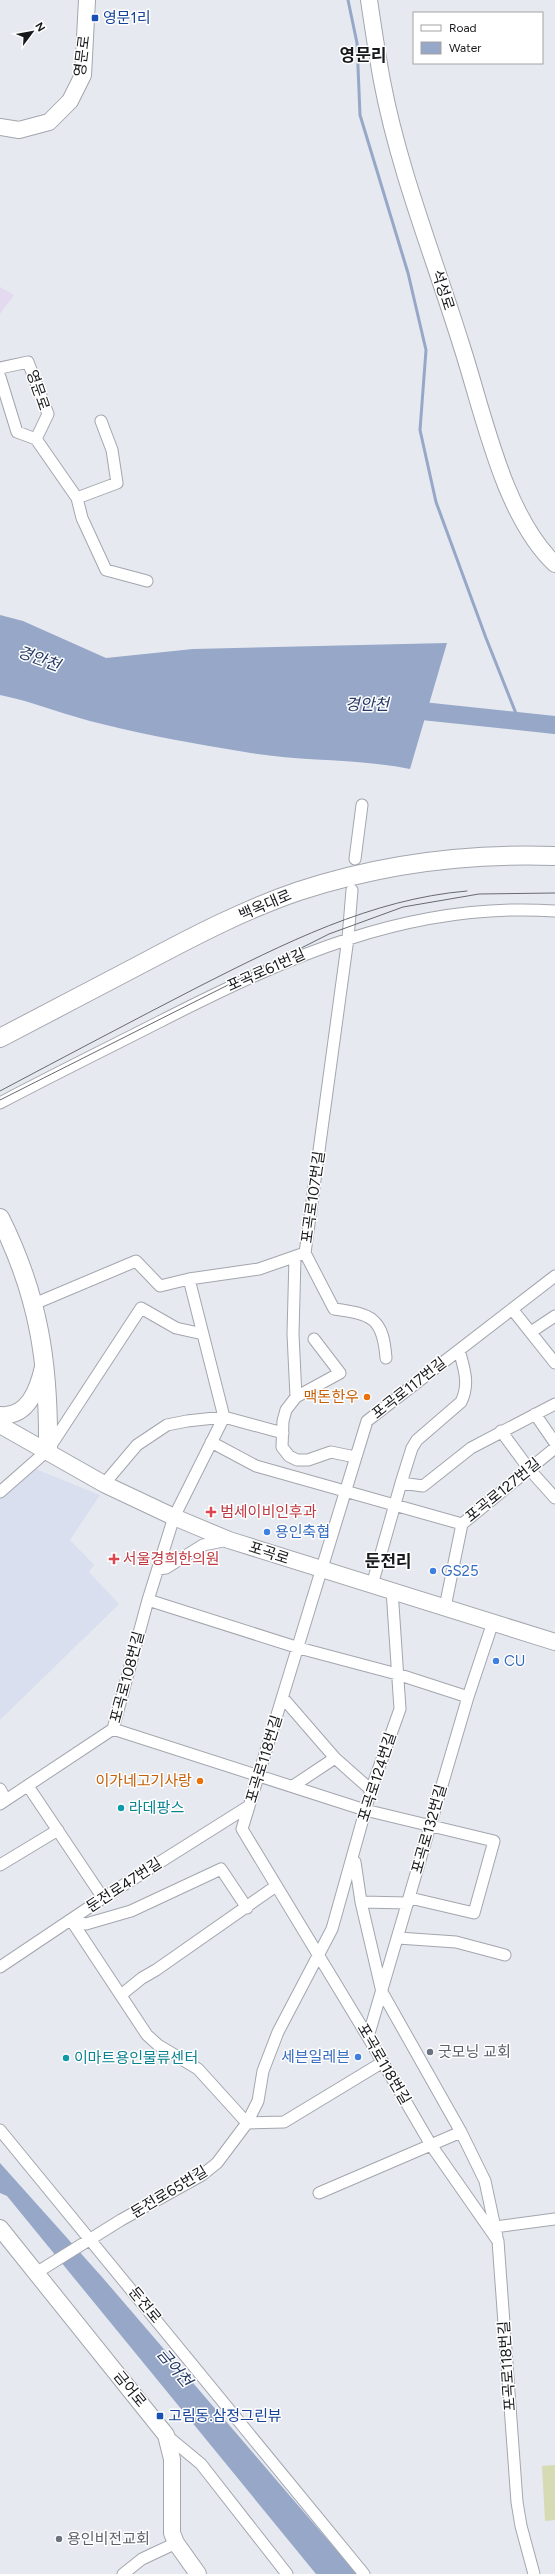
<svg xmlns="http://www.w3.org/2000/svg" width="555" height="2574" viewBox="0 0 555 2574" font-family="Figtree,'Noto Sans KR',sans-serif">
<rect width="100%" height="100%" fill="#e6e9f0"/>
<path fill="#d9dfee" d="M28,1466l72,29 -30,45 24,25 -5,7 30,32 -119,116v-230z"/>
<path fill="#e4daef" d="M0,287l14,8 -14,19z"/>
<path fill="#d6dbb4" d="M555,2465v55l-10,1 -3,-55z"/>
<path fill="#96a7c8" d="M0,615l23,6 83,37 87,-9 254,-6 -37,126c-54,-11 -110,-7 -165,-17 -48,-8 -96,-16 -143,-28 -35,-8 -67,-22 -102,-29z
M0,2163l102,114 255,297h-41l-309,-378 -7,-3z"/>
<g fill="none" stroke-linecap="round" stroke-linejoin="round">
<path stroke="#96a7c8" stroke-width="3" d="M348,0l9,43 3,72 48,158 18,77 -6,80 16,72 50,136 33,83"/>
<path stroke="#96a7c8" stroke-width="18" d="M403,709l152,16"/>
<defs>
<path id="street" d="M0,368l28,-6 20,52 -12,25 -19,-7 -17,-55
M36,439l41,59 5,20 24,52 41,11
M77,498l40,-15 -5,-33 -11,-29
M355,859l7,-54
M0,1103c53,-28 106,-54 159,-81 126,-64 250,-121 396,-111
M305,1253l29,56c38,5 49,9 52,49
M295,1257l-2,77 3,63
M34,1304l102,-43 24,25 29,-7
M512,1309l43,54
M531,1332l24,-16
M314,1339l26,34 -44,24 -10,13 -3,11 -1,26 7,9 8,4h11l23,-8 24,5
M535,1414l20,29
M501,1431l28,38 26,29
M211,1442l45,24 206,58
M401,1483l11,-35 5,-8 44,-38c9,-18 3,-34 -2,-52
M104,1484l33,-39 30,-20 20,-4 37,-4 59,16
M0,1492l48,-42 93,-142 35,20 27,6
M158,1569l8,-1 37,-23 25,-5
M372,1585l29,-102 22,3 48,-38 84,-44
M148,1600l151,48 98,26 71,23
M445,1607l17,-83 93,-76
M283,1698l52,60 36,32
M113,1729l252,81 129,31 -20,72 -64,-15
M28,1786l75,112
M293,1786l42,-28
M0,1789l6,11
M0,1804l113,-75 35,-129 26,-83 50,-100 -35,-138 70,-10 46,-16 43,-315 4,-48
M355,1862l6,40 21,90 79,140 24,49 12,56
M0,1865l58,-35
M361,1902l47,1
M71,1920l76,115 11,10 40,24 49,54 11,-22 5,-30 15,-39 54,-103 39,-139 29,-81 -8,-119
M71,1920l15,4 45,-13 90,-42 26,39
M398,1938l58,4 49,13
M0,1967l103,-69 146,-92
M121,1995l21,-17 14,-8 120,-84
M368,2037l100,-340 25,-75
M0,2130l364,444
M319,2193l142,-61
M495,2227l60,-8
M36,2273l85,-53 81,-45 15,-12 30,-40 37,-1 99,-60
M166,2435l35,29 86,110
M123,2574l19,-15 34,-16
M534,2574l-13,-48 -4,-24 -19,-261 -67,-96 -63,-108 -126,-208 125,-408 188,-145"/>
<path id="secondary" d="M369,0c4,27 8,54 13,81 17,90 52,176 79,263 22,67 42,171 94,220
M0,127l19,3 30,-8 21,-21 13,-26 4,-75
M0,1415c28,3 38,-26 43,-48
M0,1425l104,59 70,33 55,23 326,102
M0,2228l166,207 6,24v74l4,10 22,31"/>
<path id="primary" d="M0,1038c49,-26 98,-51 147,-77 49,-26 99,-52 152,-70 82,-27 169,-38 256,-35
M0,1218c39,78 49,146 48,232"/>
</defs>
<use href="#street" stroke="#a3a6ae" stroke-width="13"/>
<use href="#secondary" stroke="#a3a6ae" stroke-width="18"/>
<use href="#primary" stroke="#a3a6ae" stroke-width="20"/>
<use href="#street" stroke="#fff" stroke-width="11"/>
<use href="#secondary" stroke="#fff" stroke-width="16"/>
<use href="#primary" stroke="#fff" stroke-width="18"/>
<path stroke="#696a6f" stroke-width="1" d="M0,1091c66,-35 132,-70 198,-104 85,-43 173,-88 269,-96
M0,1100l329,-166 74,-27 76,-13 76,-1"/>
</g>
<g fill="#1a4fb4" stroke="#fff" stroke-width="1.5">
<rect x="91" y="14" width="8" height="8" rx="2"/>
<rect x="156" y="2412" width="8" height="8" rx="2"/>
</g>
<g fill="#e8710a" stroke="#fff" stroke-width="1.5">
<circle cx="367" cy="1397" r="4"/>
<circle cx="200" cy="1781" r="4"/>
</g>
<g fill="#e0444e" stroke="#fff" stroke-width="1.5">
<path d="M209 1506h4v4h4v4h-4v4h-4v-4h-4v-4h4z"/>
<path d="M112 1553h4v4h4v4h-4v4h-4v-4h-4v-4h4z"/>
</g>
<g fill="#3f7fe0" stroke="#fff" stroke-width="1.5">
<circle cx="267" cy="1532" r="4"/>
<circle cx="433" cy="1571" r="4"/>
<circle cx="496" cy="1661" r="4"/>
<circle cx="358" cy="2057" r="4"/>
</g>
<g fill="#0f9aa8" stroke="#fff" stroke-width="1.5">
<circle cx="121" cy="1808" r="4"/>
<circle cx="66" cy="2058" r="4"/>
</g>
<g fill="#6b7280" stroke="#fff" stroke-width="1.5">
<circle cx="430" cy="2052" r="4"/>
<circle cx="59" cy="2539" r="4"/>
</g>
<g text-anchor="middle" stroke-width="3" stroke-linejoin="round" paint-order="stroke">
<g font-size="15" fill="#164399" stroke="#fff" text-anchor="start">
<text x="103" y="23">영문1리</text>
<text x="168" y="2421">고림동.삼정그린뷰</text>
</g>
<g font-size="15" fill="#18191c" stroke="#fff">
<text transform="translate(82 56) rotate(-83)" y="5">영문로</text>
<text transform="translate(443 290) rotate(72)" y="5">석성로</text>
<text transform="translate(38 390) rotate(71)" y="5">영문로</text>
<text transform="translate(265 905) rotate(-23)" y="5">백옥대로</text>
<text transform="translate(266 970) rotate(-24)" y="5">포곡로61번길</text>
<text transform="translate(313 1197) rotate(-82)" y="5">포곡로107번길</text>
<text transform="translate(409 1388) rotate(-38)" y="5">포곡로117번길</text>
<text transform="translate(503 1490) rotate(-39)" y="5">포곡로127번길</text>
<text transform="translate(269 1553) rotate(18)" y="5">포곡로</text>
<text transform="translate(127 1677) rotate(-75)" y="5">포곡로108번길</text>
<text transform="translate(264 1759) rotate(-73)" y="5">포곡로118번길</text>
<text transform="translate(377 1777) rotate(-72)" y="5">포곡로124번길</text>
<text transform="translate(429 1829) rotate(-74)" y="5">포곡로132번길</text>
<text transform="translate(124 1885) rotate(-33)" y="5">둔전로47번길</text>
<text transform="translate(384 2064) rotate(60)" y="5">포곡로118번길</text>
<text transform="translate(169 2192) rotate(-31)" y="5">둔전로65번길</text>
<text transform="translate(145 2305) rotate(51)" y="5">둔전로</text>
<text transform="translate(507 2366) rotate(-94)" y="5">포곡로118번길</text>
<text transform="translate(130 2389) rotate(51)" y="5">금어로</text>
</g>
<g font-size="15" fill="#c56008" stroke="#fff" text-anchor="end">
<text x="359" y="1402">맥돈한우</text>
<text x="192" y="1786">이가네고기사랑</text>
</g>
<g font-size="15" fill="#be3a42" stroke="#fff" text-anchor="start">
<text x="220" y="1517">범세이비인후과</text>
<text x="123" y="1564">서울경희한의원</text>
</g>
<g font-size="15" fill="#366cbe" stroke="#fff" text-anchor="start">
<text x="275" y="1537">용인축협</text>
<text x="441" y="1576">GS25</text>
<text x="504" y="1666">CU</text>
<text x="350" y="2062" text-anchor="end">세븐일레븐</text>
</g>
<g font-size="15" fill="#0d838f" stroke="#fff" text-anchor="start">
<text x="129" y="1813">라데팡스</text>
<text x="74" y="2063">이마트용인물류센터</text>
</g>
<g font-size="15" fill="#5b616d" stroke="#fff" text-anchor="start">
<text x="438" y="2057">굿모닝 교회</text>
<text x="67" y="2544">용인비전교회</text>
</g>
<g font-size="16" font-style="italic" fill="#233864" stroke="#fff">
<text transform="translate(39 658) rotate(20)" y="6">경안천</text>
<text x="367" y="710">경안천</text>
<text transform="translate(175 2367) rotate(50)" y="6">금어천</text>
</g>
<g font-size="17" font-weight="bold" fill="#18191c" stroke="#fff">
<text x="363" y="61">영문리</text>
<text x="388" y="1567">둔전리</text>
</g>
</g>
<rect x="413" y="12" width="130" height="52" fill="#ffffff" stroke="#a3a3a4"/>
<rect x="421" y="25" width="20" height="6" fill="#ffffff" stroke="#a3a3a4"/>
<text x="449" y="32" font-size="12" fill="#18191c">Road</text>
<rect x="421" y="42" width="20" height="12" fill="#96a7c8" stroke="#a3a3a4"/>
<text x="449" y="52" font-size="12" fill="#18191c">Water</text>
<g transform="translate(32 32) rotate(58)" stroke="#ffffff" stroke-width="3" paint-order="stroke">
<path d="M0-3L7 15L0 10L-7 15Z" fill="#18191c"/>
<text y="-6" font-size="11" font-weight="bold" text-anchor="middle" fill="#18191c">N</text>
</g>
</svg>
